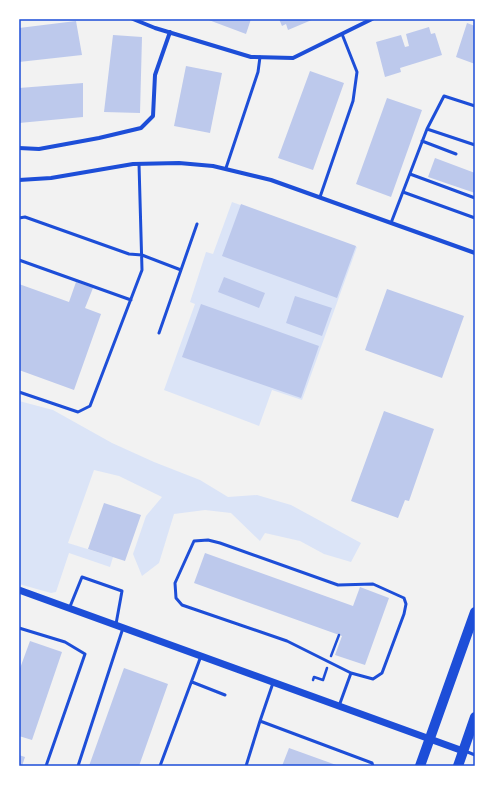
<svg xmlns="http://www.w3.org/2000/svg" width="494" height="785" viewBox="0 0 494 785" font-family="'Fira Sans',sans-serif">
<rect width="100%" height="100%" fill="#f2f2f2"/>
<path fill="#dbe4f7" d="M232,202l125,45 -55,153 -30,-10 -13,36 -95,-36 31,-86 -5,-2 16,-50 7,2z
M19,401l34,9 59,33 42,19 46,18 28,17 29,-2 34,10 70,38 -10,19 -27,-8 -24,-13 -35,-8 -5,8 -29,-28 -26,-3 -31,4 -15,49 -17,13 -9,-22 13,-38 16,-19 -43,-21 -25,-6 -26,73 45,14 -3,10 -41,-14 -13,39 -5,1 -32,-9z"/>
<path fill="#bdc9ec" d="M206,19h45l-5,15z
M279,19h35l-26,11 -2,-6 -4,2z
M76,21l6,34 -63,7v-34z
M467,23l8,3v38l-19,-7z
M429,27l2,7 4,-1 7,22 -42,13 1,4 -16,5 -9,-35 25,-7 4,12 4,-1 -3,-12z
M113,35l29,2 -2,76 -36,-1z
M186,66l36,7 -12,60 -36,-7z
M310,71l34,12 -31,87 -35,-12z
M83,83v34l-64,6v-35z
M387,98l35,12 -31,87 -35,-13z
M435,158l40,15v20l-47,-16z
M241,204l115,42 -19,52 -115,-42z
M224,277l41,16 -6,15 -41,-16z
M76,282l17,6 -8,20 16,6 -27,76 -55,-20v-86l50,18z
M387,289l77,27 -22,62 -77,-28z
M295,296l37,12 -10,28 -36,-13z
M201,304l118,42 -18,52 -119,-41z
M384,411l50,18 -25,72 -4,-1 -7,18 -47,-17z
M104,503l37,12 -16,46 -37,-12z
M205,553l148,53 7,-19 29,11 -24,67 -30,-10 7,-19 -148,-53z
M30,641l32,11 -30,88 -13,-4v-65z
M124,668l44,16 -29,82h-50z
M289,748l50,18h-57z
M19,755l6,2 -3,9h-3z"/>
<g fill="none" stroke-linecap="round" stroke-linejoin="round">
<path stroke="#1d4ed8" stroke-width="2.5" d="M331,656l8,-21
M313,680l1,-3 9,3 4,-12"/>
<path stroke="#1d4ed8" stroke-width="3" d="M427,129l17,-33 31,10
M422,141l34,13
M226,168l32,-96 2,-15
M410,174l65,24
M403,192l72,26
M320,197l33,-96 4,-29 -15,-38
M19,218l6,-1 104,37 13,1 39,15
M391,223l36,-94 48,16
M19,260l112,40
M159,333l38,-109
M19,392l59,20 12,-6 52,-136 -3,-106
M69,609l13,-32 40,14 -6,33
M19,628l46,14 20,12 -39,112
M192,682l33,13
M339,706l12,-33 -64,-32 -105,-36 -6,-7 -1,-15 19,-42 14,-1 12,3 118,42 35,-1 31,14 2,6 -2,10 -22,59 -9,6 -22,-6
M260,721l13,-38
M465,751l10,4
M78,766l45,-138
M160,766l41,-110
M246,766l14,-45 112,42 1,3"/>
<path stroke="#1d4ed8" stroke-width="4" d="M133,19l22,9 96,29 42,1 79,-39
M19,148l20,1 60,-11 42,-10 12,-12 2,-41 15,-43
M19,180l32,-2 82,-14 46,-1 34,3 58,14 204,73"/>
<path stroke="#1d4ed8" stroke-width="7" d="M19,590l444,161"/>
<path stroke="#1d4ed8" stroke-width="10" d="M420,766l55,-154
M458,766l17,-49"/>
</g>
<rect width="494" height="785" fill="none" stroke="#ffffff" stroke-width="40"/>
<rect x="20" y="20" width="454" height="745" fill="none" stroke="#1d4ed8" stroke-width="1.5"/>
</svg>
